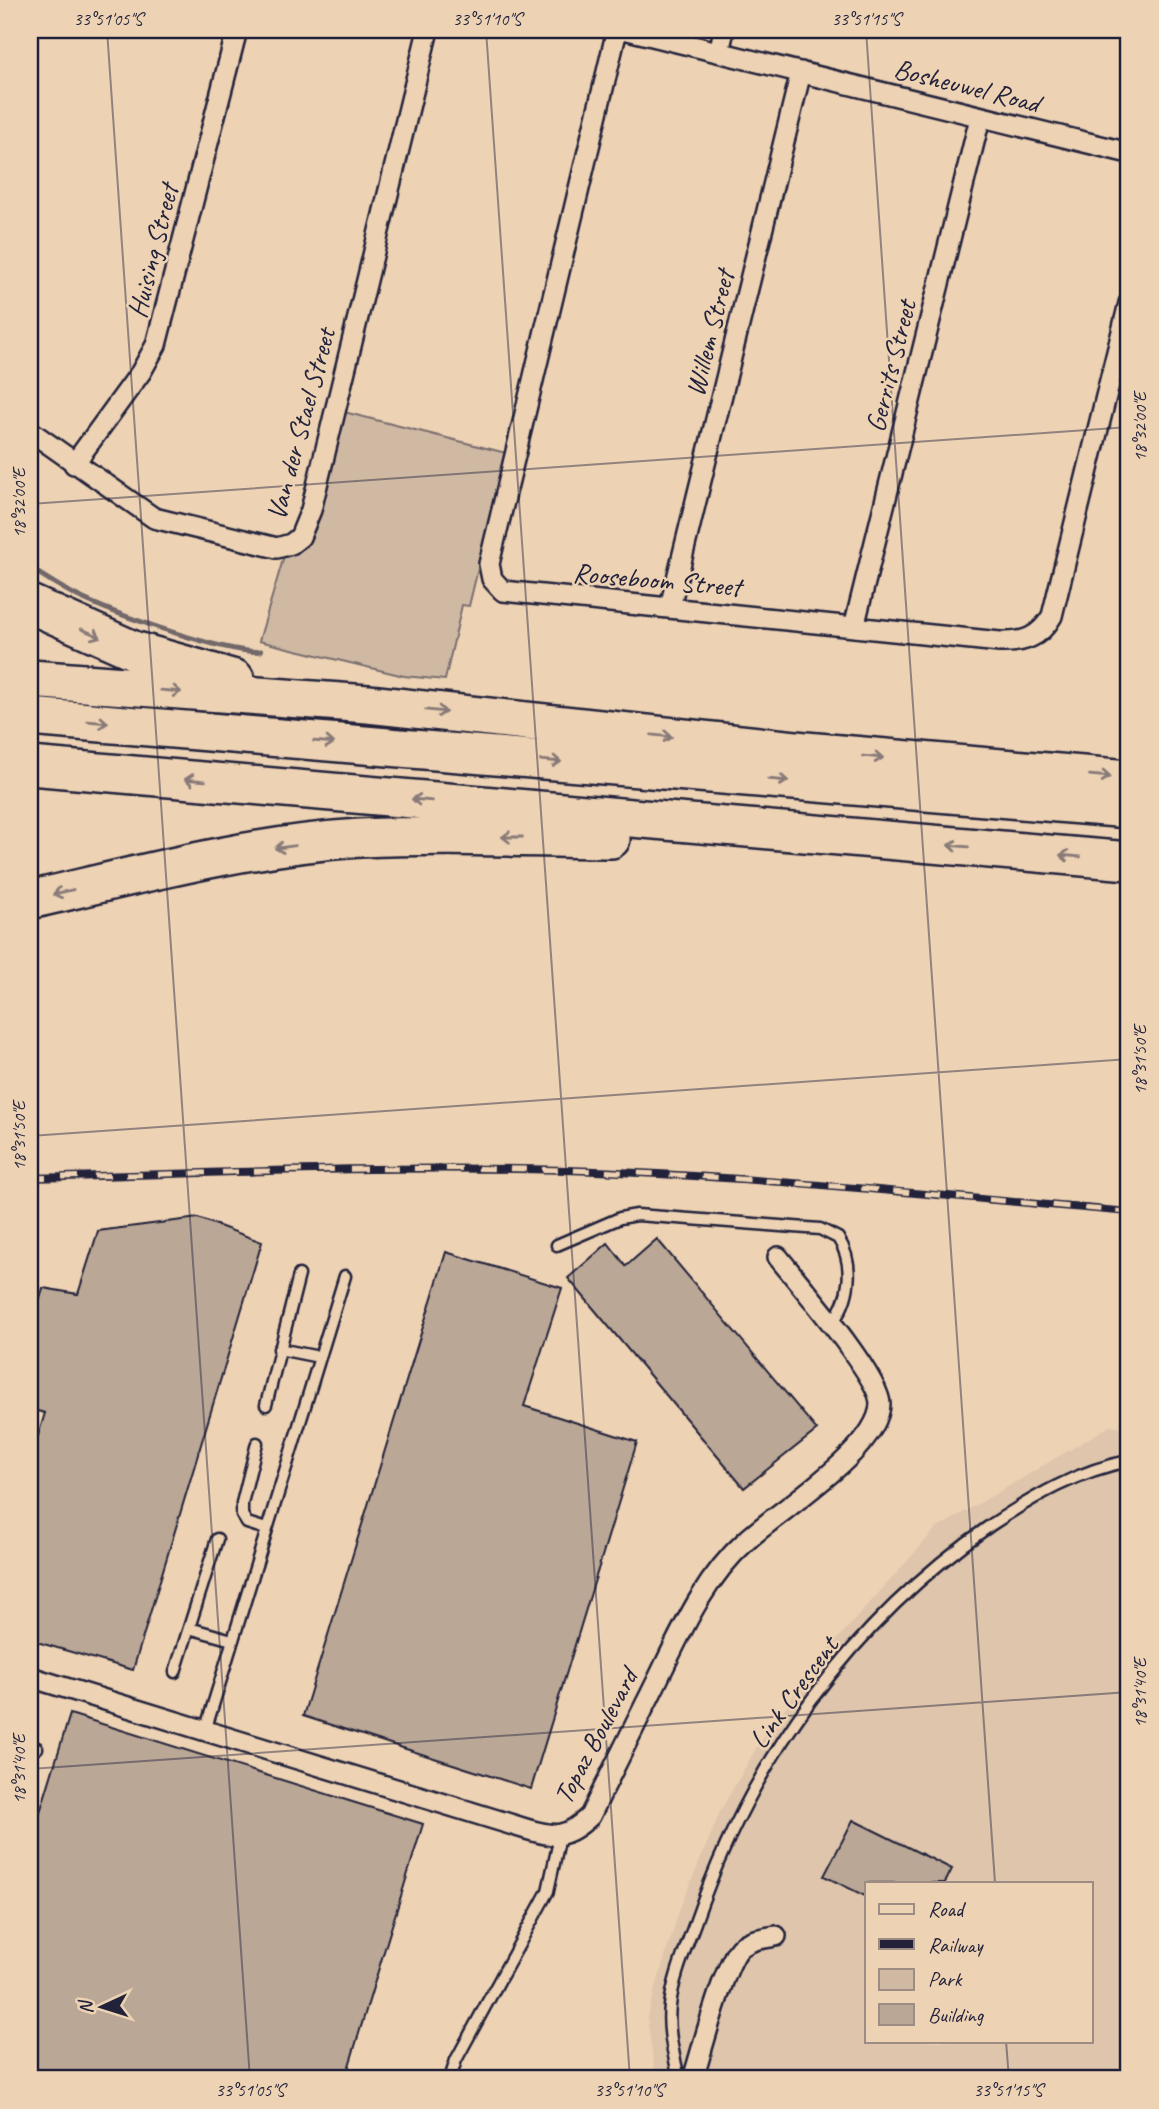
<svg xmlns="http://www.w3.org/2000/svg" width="1159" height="2109" viewBox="0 0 1159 2109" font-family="Caveat,sans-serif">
<rect width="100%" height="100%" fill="#edd2b4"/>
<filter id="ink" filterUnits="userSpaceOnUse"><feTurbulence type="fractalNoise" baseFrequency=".0143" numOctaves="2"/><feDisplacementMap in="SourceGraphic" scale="14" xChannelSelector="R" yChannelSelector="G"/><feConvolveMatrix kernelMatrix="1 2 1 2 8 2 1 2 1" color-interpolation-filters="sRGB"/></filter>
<g filter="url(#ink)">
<path fill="#dec5ab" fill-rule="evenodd" d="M1110,1426l19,3v650h-473l-9,-62 32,-106 42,-101 37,-65 67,-92 111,-124zM867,1883h224v158h-224z"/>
<path fill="#d0b9a3" stroke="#796e6f" stroke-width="2" d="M344,412l162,41 -37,153 -7,-1 -17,75 -41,-4 -145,-35 25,-85 18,-9 13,-17z"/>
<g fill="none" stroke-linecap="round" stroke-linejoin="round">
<path stroke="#72686b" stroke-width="5" d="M30,568c18,11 36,24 56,32 30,14 147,56 175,51"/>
</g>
<path fill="#baa796" stroke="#22223b" stroke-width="2" d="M198,1218l64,24 -129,428 -103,-30v-178l15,-49 -15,-4v-74l13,-47 35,6 20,-63z
M657,1239l160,191 -73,58 -176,-210 40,-35 18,23z
M446,1252l116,36 -38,118 113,36 -106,347 -228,-73z
M70,1714l353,110 -78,255h-315v-234z
M853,1820l99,49 -7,14h-78v14l-43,-21z"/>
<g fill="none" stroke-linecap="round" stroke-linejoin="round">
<defs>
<path id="lane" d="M557,1245l63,-27 17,-3 183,14 18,9c17,26 13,62 -7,86
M279,1349l40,8
M266,1405l33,-130
M257,1443l-15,60v12l5,8 19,6
M189,1628l43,12
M175,1672l42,-133
M205,1731l140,-455
M30,1745l7,3
M450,2079l6,-19 92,-169 12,-55
M679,2079c-5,-24 -12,-49 -9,-73 3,-29 16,-58 26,-86 55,-159 156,-299 295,-395 42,-28 88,-55 138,-64"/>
<path id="street" d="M617,30l-128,534 3,15 11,12 497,51c24,1 40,-5 52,-26l77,-313
M628,30l501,123
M719,52l5,-22
M30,431l124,87 123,30 14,-4 9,-7 11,-27 117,-480
M74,464l67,-92 15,-27 81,-315
M670,607l131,-535
M854,627l126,-509
M30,1677l496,152c30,9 41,9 64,-13 22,-44 44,-89 66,-133 25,-51 47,-103 90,-142 33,-31 133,-91 134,-137 0,-27 -82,-122 -102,-147
M693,2079c8,-25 31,-117 48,-132 10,-8 23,-9 35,-11"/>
<path id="highway" d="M30,604l103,46 102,29
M30,679l338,25 437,47 324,28
M30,717l1099,92
M30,766l1099,95
M30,900c108,-25 218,-55 330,-62 84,-4 168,0 251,1"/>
</defs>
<use href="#lane" stroke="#22223b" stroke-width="15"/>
<use href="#street" stroke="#22223b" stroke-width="24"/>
<use href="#highway" stroke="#22223b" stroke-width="42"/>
<use href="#lane" stroke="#edd2b4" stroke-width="10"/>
<use href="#street" stroke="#edd2b4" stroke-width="19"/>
<use href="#highway" stroke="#edd2b4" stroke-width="37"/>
<defs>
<path id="rail" d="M30,1178c179,-5 358,-13 536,-8 188,6 376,26 563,42"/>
</defs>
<use href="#rail" stroke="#22223b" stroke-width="8"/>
<use href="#rail" stroke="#edd2b4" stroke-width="5" stroke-dasharray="16" stroke-linecap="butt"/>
</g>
<defs><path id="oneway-shaft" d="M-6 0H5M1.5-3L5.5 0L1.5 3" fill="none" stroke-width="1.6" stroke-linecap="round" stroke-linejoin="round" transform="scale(1.75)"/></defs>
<g stroke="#887a78">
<use href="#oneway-shaft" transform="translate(91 633) rotate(23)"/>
<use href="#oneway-shaft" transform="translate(171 691) rotate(5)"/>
<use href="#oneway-shaft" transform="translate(436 711) rotate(6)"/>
<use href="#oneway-shaft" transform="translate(98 722) rotate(5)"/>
<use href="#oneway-shaft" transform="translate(662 736) rotate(6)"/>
<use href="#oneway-shaft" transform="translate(324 742) rotate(5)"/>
<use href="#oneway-shaft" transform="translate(873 757) rotate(5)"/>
<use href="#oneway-shaft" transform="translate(551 761) rotate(5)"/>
<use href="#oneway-shaft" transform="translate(1100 776) rotate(5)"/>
<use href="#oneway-shaft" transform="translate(195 780) rotate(-175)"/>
<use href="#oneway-shaft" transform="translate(778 780) rotate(5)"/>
<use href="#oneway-shaft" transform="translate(422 800) rotate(-175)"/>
<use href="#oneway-shaft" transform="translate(512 837) rotate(-180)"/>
<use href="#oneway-shaft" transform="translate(958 846) rotate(-175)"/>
<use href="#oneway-shaft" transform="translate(285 847) rotate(172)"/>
<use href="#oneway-shaft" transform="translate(1070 856) rotate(-175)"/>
<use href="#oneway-shaft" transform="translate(63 892) rotate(167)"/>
</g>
</g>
<path fill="none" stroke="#22223b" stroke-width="2" stroke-opacity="0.45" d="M107,30l143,2049M486,30l144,2049M866,30l129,1853M30,504l1099,-77M30,1136l1099,-77M30,1769l1099,-77M1006,2041l3,38"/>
<g text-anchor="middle" stroke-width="5" stroke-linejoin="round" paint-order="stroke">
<g font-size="28" fill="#22223b" stroke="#edd2b4">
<text transform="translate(967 85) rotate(14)" y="10">Bosheuwel Road</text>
<text transform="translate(152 251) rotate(-76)" y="10">Huising Street</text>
<text transform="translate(709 333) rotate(-76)" y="10">Willem Street</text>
<text transform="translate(890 366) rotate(-76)" y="10">Gerrits Street</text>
<text transform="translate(300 424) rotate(-75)" y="10">Van der Stael Street</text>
<text transform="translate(657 579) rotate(5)" y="10">Rooseboom Street</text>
<text transform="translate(793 1692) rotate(-54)" y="10">Link Crescent</text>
<text transform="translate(595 1736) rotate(-62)" y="10">Topaz Boulevard</text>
</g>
</g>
<rect width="1159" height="2109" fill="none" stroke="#edd2b4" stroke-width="77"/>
<rect x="865" y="1882" width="228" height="161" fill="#edd2b4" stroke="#9c8c84" stroke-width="2"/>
<rect x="879" y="1904" width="35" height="10" fill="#edd2b4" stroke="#9c8c84" stroke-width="2"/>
<text x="928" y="1916" font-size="21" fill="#22223b">Road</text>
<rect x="879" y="1939" width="35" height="10" fill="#22223b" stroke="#9c8c84" stroke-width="2"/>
<text x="928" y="1952" font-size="21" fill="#22223b">Railway</text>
<rect x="879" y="1969" width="35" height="21" fill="#d0b9a3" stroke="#9c8c84" stroke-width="2"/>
<text x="928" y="1986" font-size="21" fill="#22223b">Park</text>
<rect x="879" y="2004" width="35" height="21" fill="#baa796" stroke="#9c8c84" stroke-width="2"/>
<text x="928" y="2022" font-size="21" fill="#22223b">Building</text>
<g transform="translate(102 2007) rotate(266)" stroke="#edd2b4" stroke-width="5" paint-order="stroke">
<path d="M0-5L12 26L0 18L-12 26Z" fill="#22223b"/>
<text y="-10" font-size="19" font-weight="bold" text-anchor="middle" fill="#22223b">N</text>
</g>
<rect x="38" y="38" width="1082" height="2032" fill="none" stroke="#22223b" stroke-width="2.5"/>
<g font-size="18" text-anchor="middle" fill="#22223b">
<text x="108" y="25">33°51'05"S</text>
<text x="487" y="25">33°51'10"S</text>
<text x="866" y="25">33°51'15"S</text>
<text transform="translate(1140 427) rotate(-90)" y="6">18°32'00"E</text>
<text transform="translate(19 503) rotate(-90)" y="6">18°32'00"E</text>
<text transform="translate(1140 1060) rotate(-90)" y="6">18°31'50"E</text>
<text transform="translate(19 1136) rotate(-90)" y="6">18°31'50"E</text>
<text transform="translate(1140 1693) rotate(-90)" y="6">18°31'40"E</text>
<text transform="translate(19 1769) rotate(-90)" y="6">18°31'40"E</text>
<text x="250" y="2096">33°51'05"S</text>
<text x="629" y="2096">33°51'10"S</text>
<text x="1008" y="2096">33°51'15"S</text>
</g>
</svg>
